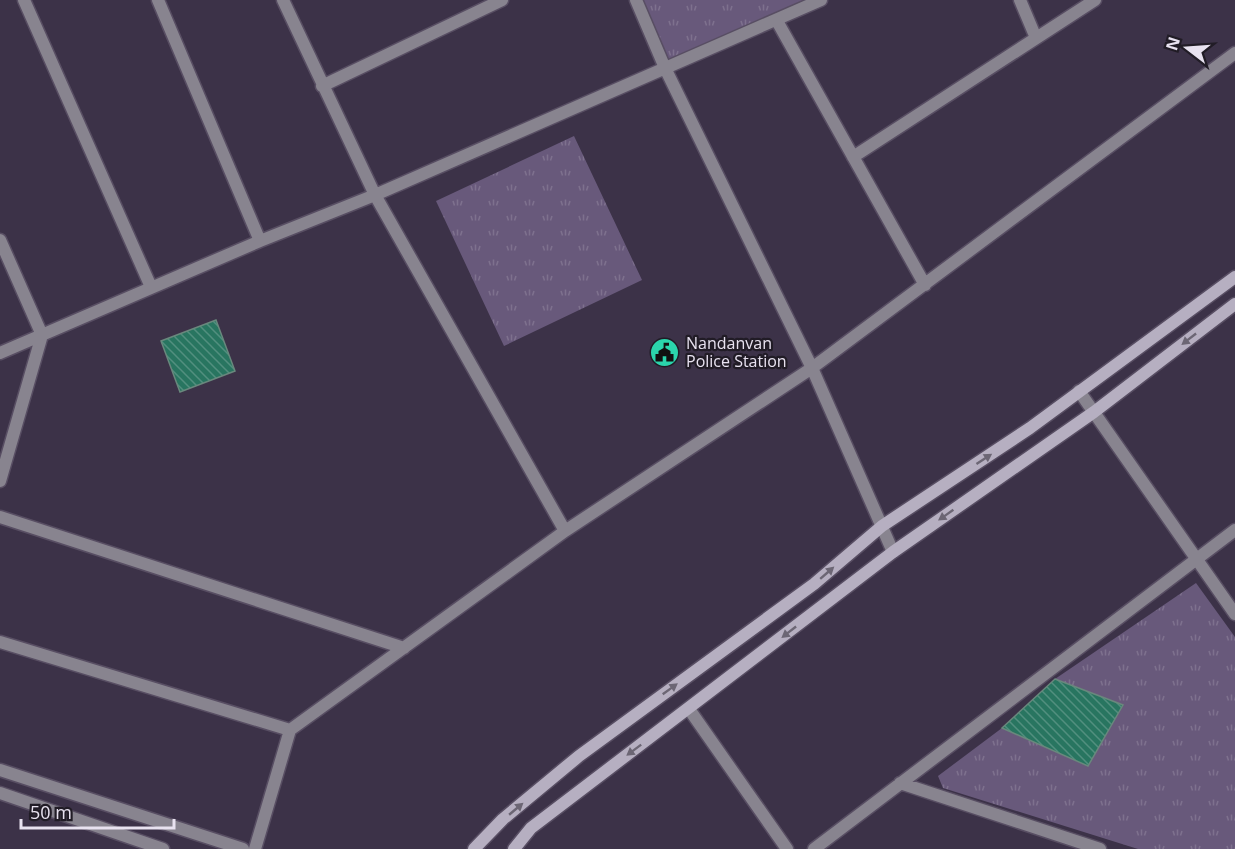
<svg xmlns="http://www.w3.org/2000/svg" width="1235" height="849" viewBox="0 0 1235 849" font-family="'Open Sans',sans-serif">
<defs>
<pattern id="park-tufts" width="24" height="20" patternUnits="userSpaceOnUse" patternTransform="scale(1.5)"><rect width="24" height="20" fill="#68597b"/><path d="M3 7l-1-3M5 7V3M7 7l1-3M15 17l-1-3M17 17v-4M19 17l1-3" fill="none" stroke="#7e718e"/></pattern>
<pattern id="building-back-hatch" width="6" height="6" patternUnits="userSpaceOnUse" patternTransform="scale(1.5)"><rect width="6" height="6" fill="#287560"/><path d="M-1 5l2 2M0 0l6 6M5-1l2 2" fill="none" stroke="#528f7f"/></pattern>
</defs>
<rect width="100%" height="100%" fill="#3c3248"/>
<path fill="url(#park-tufts)" d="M636,0h181l-152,68z
M574,136l68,144 -138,66 -68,-145z
M1196,583l39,54v212h-97l-195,-61 -5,-12 64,-48 86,38 35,-61 -68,-26z"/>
<path fill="url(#building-back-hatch)" stroke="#69887d" stroke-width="1.5" d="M216,320l19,51 -55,21 -19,-51z
M1055,679l68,26 -35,61 -86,-38z"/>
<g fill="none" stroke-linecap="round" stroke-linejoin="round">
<defs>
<path id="street" d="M24,0l127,287
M158,0l102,241
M283,0l92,195 190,336 -275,199
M636,0l29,68 147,300 81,184
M1020,0l16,38
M777,21l148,264
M322,86l180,-86
M853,157l242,-157
M0,240l42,95 -42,146
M0,353l260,-112 115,-46 446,-195
M1079,391l156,223
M0,517l404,131
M565,531l247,-163 423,-315
M0,642l290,88 -35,119
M689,709l98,140
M0,770l243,79
M900,783l200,66
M0,793l163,56
M814,849l421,-319"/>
<path id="secondary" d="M474,849l29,-30 76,-63 235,-172 68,-58 148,-98 205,-151
M514,849l17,-21 362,-276 201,-140 141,-108"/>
</defs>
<use href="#street" stroke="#584e63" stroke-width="15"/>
<use href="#secondary" stroke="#584e63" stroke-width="15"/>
<use href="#street" stroke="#88848f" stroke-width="12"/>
<use href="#secondary" stroke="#b6afc1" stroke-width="12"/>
</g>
<defs><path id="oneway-solid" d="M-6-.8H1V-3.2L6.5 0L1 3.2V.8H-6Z" transform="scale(1.5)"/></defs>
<g fill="#6c6674">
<use href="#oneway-solid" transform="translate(1189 339) rotate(142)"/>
<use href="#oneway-solid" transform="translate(984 459) rotate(-33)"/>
<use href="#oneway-solid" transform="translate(946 515) rotate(145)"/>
<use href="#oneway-solid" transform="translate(827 573) rotate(-41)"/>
<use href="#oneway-solid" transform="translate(789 632) rotate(142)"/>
<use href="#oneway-solid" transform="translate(670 689) rotate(-36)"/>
<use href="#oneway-solid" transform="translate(634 750) rotate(143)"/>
<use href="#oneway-solid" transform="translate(516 809) rotate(-40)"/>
</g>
<defs>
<symbol id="civic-disc" viewBox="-11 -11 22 22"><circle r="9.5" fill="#2bd5ac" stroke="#211c26"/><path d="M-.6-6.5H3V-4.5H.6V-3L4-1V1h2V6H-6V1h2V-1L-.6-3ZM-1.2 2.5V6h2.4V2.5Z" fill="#111"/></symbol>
</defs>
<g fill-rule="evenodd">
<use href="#civic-disc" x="648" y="336" width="33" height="33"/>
</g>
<g text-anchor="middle" stroke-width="4.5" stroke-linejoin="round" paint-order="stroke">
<g font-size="16" fill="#e8e2f0" stroke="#211c26" text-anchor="start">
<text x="686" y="349">Nandanvan<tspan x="686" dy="18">Police Station</tspan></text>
</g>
</g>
<g transform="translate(1187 48) rotate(287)" stroke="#211c26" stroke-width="4.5" paint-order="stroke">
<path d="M0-4.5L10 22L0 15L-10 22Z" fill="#e8e2f0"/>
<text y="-9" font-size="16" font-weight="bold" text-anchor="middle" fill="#e8e2f0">N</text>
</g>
<path d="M21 819v9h153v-9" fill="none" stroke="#e8e2f0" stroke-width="3"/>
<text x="30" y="819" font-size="18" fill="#e8e2f0" stroke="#211c26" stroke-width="4.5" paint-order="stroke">50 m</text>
</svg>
